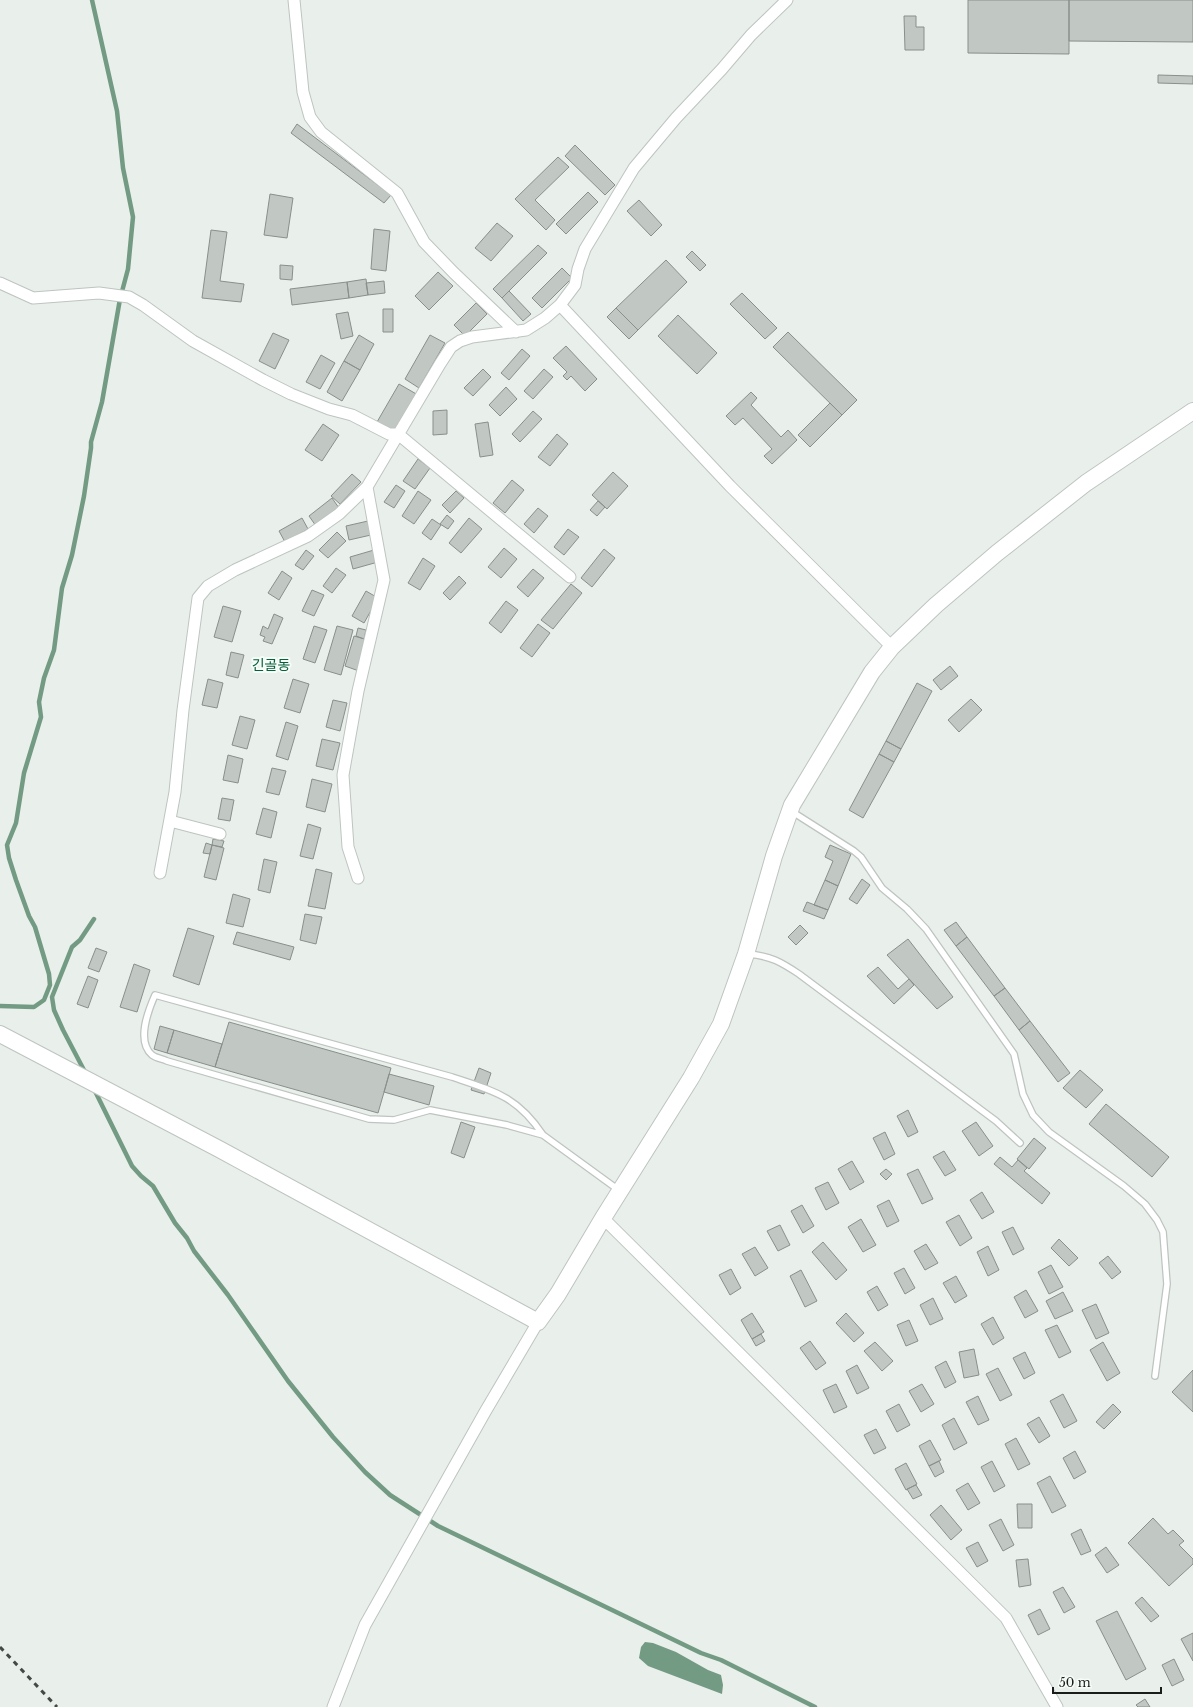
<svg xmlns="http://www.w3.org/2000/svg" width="1193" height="1707" viewBox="0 0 1193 1707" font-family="'Libre Baskerville','Noto Sans KR',serif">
<rect width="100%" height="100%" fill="#e9efeb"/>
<path fill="#739a82" d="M645,1642l8,1 23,9 32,18 13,5 2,10 -1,9 -74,-28 -9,-8 2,-11z"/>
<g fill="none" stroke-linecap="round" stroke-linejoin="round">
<path stroke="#739a82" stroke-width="4.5" d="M0,1006l34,1 10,-7 6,-15 -1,-11 -14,-47 -6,-11 -13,-36 -7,-22 -2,-13 9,-22 8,-50 17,-56 -2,-15 5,-24 10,-28 8,-62 10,-33 12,-59 7,-48v-6l11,-40 18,-103 8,-30 5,-52 -10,-49 -6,-57 -25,-111
M86,1074l-23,-44 -9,-20 -2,-13 20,-50 8,-7 14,-21
M94,1089l38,77 9,10 12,10 22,37 12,15 7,13 34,44 60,86 45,56 32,35 25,23 48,31 263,127 20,7 94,47"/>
</g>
<path fill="#c1c7c3" stroke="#898f8b" d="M968,0h101v54l-101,-1z
M1069,0h124v42l-124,-1z
M904,16h12v11h8v23h-19z
M1158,75l35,1v8l-35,-1z
M297,124l94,71 -7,8 -93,-70z
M575,145l40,40 -10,10 -40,-39z
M558,157l11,10 -34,33 20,20 -9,10 -31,-31z
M588,192l10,10 -32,32 -10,-10z
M270,194l23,4 -6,40 -23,-3z
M639,200l23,25 -11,11 -24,-25z
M497,223l16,13 -22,25 -16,-13z
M374,229l16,2 -4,40 -15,-2z
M211,230l16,2 -7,49 24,3 -3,18 -39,-4z
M538,245l9,8 -45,45 -9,-9z
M692,251l14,14 -6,6 -14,-14z
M666,260l21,22 -49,48 -22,-22z
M280,265l13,1 -1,14 -12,-1z
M562,268l10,10 -30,30 -10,-10z
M438,272l15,14 -24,24 -14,-14z
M366,279l2,16 -19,3 -2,-16z
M384,281l1,12 -17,2 -2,-12z
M347,282l2,16 -57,7 -2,-16z
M509,291l22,23 -8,7 -21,-23z
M742,293l35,35 -12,11 -35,-35z
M476,303l11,11 -22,22 -11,-11z
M616,308l22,22 -9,9 -22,-22z
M383,309h10v23h-10z
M348,312l5,24 -12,3 -5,-25z
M678,315l39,38 -20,21 -39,-38z
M788,332l69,68 -15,15 -69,-68z
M273,333l16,7 -14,29 -16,-8z
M359,335l15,9 -14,26 -16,-9z
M430,335l15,8 -26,45 -14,-9z
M566,346l31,33 -12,12 -14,-15 -4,4 -4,-4 4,-4 -14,-14z
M522,349l8,7 -21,24 -8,-7z
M321,355l14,8 -15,26 -14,-7z
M344,361l16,9 -18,31 -15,-9z
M483,369l8,8 -18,19 -9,-8z
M544,369l9,8 -20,22 -9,-8z
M399,384l19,11 -22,37 -19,-10z
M506,387l11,12 -17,17 -11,-11z
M751,392l6,6 -6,7 30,32 7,-7 9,10 -25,24 -8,-8 8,-7 -29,-31 -8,7 -9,-9z
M830,403l12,12 -32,32 -12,-12z
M447,410v24l-14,1v-24z
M533,411l9,8 -22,23 -8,-8z
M488,422l5,33 -13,2 -5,-33z
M323,424l16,11 -17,26 -17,-11z
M557,434l11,10 -18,22 -12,-9z
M418,459l12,9 -15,21 -12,-8z
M613,472l15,14 -21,23 -15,-14z
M352,474l9,8 -21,22 -9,-8z
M512,480l12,10 -19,23 -12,-10z
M396,485l9,6 -11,17 -10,-6z
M418,491l13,9 -17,24 -12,-8z
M456,491l8,7 -14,15 -8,-8z
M332,498l7,10 -23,18 -7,-10z
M598,501l7,6 -8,9 -7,-6z
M538,508l10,8 -14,17 -10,-9z
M447,515l7,6 -6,8 -8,-5z
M302,518l6,11 -23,13 -6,-11z
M469,518l13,11 -21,24 -12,-10z
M432,519l9,6 -10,15 -9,-7z
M368,521l3,14 -22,5 -3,-14z
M568,529l11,8 -15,18 -10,-8z
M337,532l9,9 -18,17 -9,-8z
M504,548l13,11 -16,19 -13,-11z
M604,549l11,9 -23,29 -11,-9z
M306,550l8,6 -11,14 -8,-5z
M374,550l4,12 -25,7 -3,-12z
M423,558l12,8 -15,24 -12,-7z
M336,568l10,7 -14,18 -9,-7z
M533,569l11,9 -16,19 -11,-10z
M282,571l10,7 -13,22 -11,-7z
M459,576l7,7 -16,17 -7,-7z
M571,584l11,9 -29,36 -12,-9z
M312,590l12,5 -10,21 -12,-5z
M366,591l12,7 -14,25 -12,-7z
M506,601l12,9 -17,23 -12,-10z
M223,606l18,5 -9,31 -18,-5z
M274,614l9,4 -11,26 -9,-3 2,-4 -5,-2 3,-9 5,3z
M538,624l12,9 -18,24 -12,-9z
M314,626l13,4 -12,33 -12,-4z
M337,626l16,4 -12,45 -17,-5z
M358,628l8,2 -2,9 -8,-3z
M354,636l14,4 -9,31 -14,-5z
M231,652l13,3 -6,23 -12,-3z
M950,666l8,10 -17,14 -8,-10z
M208,679l15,4 -6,25 -15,-3z
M293,679l16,5 -9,29 -16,-5z
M917,683l15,8 -31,58 -15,-8z
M971,699l11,11 -23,22 -11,-12z
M333,700l14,3 -7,28 -14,-4z
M240,716l15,4 -8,29 -15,-4z
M286,722l12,4 -10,34 -12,-4z
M322,739l18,4 -7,27 -17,-4z
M886,741l15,8 -7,13 -15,-8z
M879,754l15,8 -31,56 -14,-8z
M228,755l15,4 -5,24 -15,-3z
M272,768l14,3 -7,24 -13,-3z
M312,779l20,5 -7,28 -19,-5z
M222,798l12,2 -4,21 -12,-2z
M263,808l14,4 -6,26 -15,-4z
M308,824l13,4 -8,31 -13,-3z
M213,839l11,2 -2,6 -10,-2z
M206,843l6,2 -2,9 -7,-1z
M212,845l12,3 -8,32 -12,-3z
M830,845l21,9 -13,32 -13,-6 8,-19 -8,-4z
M264,859l13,3 -7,31 -12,-3z
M316,869l16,4 -7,36 -17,-3z
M862,879l8,6 -13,19 -8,-5z
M825,880l13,6 -10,24 -14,-5z
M233,894l17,5 -7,28 -17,-4z
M807,902l21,8 -4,9 -21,-8z
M305,914l17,3 -6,27 -16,-4z
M956,922l11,15 -11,9 -12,-16z
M800,925l8,8 -12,12 -8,-8z
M188,928l26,8 -15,49 -26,-9z
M237,932l57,15 -4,13 -57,-16z
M967,937l38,51 -11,8 -38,-50z
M908,939l45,58 -16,12 -50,-54z
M96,948l11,4 -8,20 -11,-4z
M134,964l16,6 -13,42 -17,-5z
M878,967l20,22 11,-10 5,6 -20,19 -27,-28z
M88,976l10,4 -10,28 -11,-4z
M1005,988l25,33 -11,9 -25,-34z
M1030,1021l40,52 -12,9 -39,-52z
M229,1022l162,46 -13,45 -163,-46z
M160,1026l14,4 -7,23 -13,-4z
M174,1030l48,14 -7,23 -48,-14z
M479,1068l12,5 -7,21 -13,-4z
M1080,1070l23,20 -17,18 -23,-20z
M389,1074l45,12 -5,19 -45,-13z
M1106,1104l63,53 -17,20 -63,-53z
M908,1110l10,22 -10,5 -11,-21z
M461,1122l14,5 -11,31 -13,-5z
M976,1122l17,24 -14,10 -17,-25z
M885,1132l10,22 -11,6 -11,-22z
M1034,1138l12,10 -17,21 -12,-10z
M944,1151l12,19 -11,6 -12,-19z
M1000,1157l12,10 6,-7 9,8 -3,3 26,22 -8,11 -48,-40z
M852,1161l12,21 -14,8 -12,-21z
M886,1169l6,5 -6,6 -6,-6z
M918,1169l15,30 -11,5 -15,-30z
M828,1182l11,21 -13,7 -11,-22z
M982,1192l12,20 -12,7 -12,-19z
M889,1200l10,21 -12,6 -10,-21z
M802,1205l12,21 -11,7 -12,-22z
M959,1215l13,23 -12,8 -14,-24z
M861,1219l15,26 -13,7 -15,-25z
M780,1225l10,20 -12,6 -11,-20z
M1013,1227l11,22 -11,6 -11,-23z
M1059,1239l19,19 -9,8 -18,-18z
M823,1242l24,28 -11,10 -24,-28z
M926,1244l12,19 -13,7 -11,-19z
M988,1246l11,24 -11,6 -11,-24z
M755,1247l13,21 -13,8 -13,-22z
M1108,1256l13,16 -9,7 -13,-16z
M1051,1265l12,22 -14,7 -11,-22z
M904,1268l11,20 -10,6 -11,-21z
M731,1269l10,19 -11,7 -11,-20z
M801,1270l16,31 -12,6 -15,-31z
M956,1276l11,20 -12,7 -12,-20z
M877,1286l11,19 -10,6 -11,-19z
M1026,1290l12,21 -13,7 -11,-21z
M1063,1292l10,19 -18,8 -9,-18z
M933,1298l10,21 -13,6 -10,-20z
M1096,1304l13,29 -13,6 -14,-29z
M752,1313l12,19 -12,7 -11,-19z
M846,1313l18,20 -10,9 -18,-19z
M993,1317l11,21 -11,7 -12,-21z
M909,1320l9,21 -12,5 -9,-21z
M1057,1325l14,27 -12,6 -14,-28z
M761,1334l4,7 -9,5 -4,-7z
M810,1341l16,22 -10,7 -16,-22z
M875,1342l18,19 -11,10 -18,-20z
M1103,1342l17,31 -13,8 -17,-31z
M974,1349l5,26 -15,3 -5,-26z
M1025,1352l10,21 -11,6 -11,-21z
M946,1361l10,21 -11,6 -10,-21z
M857,1365l12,23 -12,6 -11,-23z
M998,1368l14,27 -12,6 -14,-27z
M1193,1370v42l-21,-20z
M836,1384l11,23 -13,6 -11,-23z
M922,1384l12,20 -13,8 -12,-21z
M1063,1394l14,27 -13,7 -14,-27z
M978,1396l11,24 -11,5 -12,-23z
M899,1404l11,21 -13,7 -11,-21z
M1113,1404l8,8 -17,17 -8,-7z
M1039,1417l11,19 -11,7 -12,-19z
M954,1418l13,25 -13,7 -12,-25z
M876,1429l10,19 -12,6 -10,-19z
M1016,1438l14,26 -12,6 -13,-26z
M930,1440l11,20 -12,6 -10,-20z
M1075,1451l11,21 -12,7 -11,-21z
M939,1461l5,11 -9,5 -6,-11z
M992,1461l13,25 -11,6 -13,-25z
M906,1463l11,21 -11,6 -11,-21z
M1050,1476l16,30 -14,7 -15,-30z
M968,1483l12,20 -12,7 -12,-20z
M916,1485l6,10 -9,4 -6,-10z
M1017,1504h15v24h-14z
M941,1505l21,25 -11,10 -21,-25z
M1153,1518l15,16 5,-4 11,11 -5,4 14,14v5l-24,22 -41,-43z
M1001,1519l13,26 -11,6 -14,-26z
M1081,1529l10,22 -10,4 -10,-21z
M978,1542l10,19 -11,6 -11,-19z
M1106,1547l13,18 -12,8 -12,-18z
M1028,1559l3,26 -12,2 -3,-27z
M1063,1587l12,20 -11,6 -11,-21z
M1142,1597l17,19 -8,6 -16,-19z
M1040,1609l10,20 -12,6 -10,-20z
M1117,1611l29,58 -20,11 -30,-59z
M1193,1633v28l-12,-22z
M1174,1659l10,21 -12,6 -10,-21z
M1145,1699l5,8h-12l-2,-2z"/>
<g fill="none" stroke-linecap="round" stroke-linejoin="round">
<defs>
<path id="lane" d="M791,811l63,40 7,6 21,31 25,21 19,20 88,125 9,40 10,21 16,17 75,54 21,18 12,16 6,12 4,52 -12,92
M748,954c23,2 33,8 51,20l197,147 24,22
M543,1135c-26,-39 -49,-44 -91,-58l-297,-82c-7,16 -19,46 -3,60 4,3 11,4 15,6l202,58 25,1 36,-10 77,15 36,10 77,56"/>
<path id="street" d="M294,0l9,92 7,25 11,15 76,61 27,49 30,31 62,59
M0,283l33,15 66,-5 30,4 14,8 50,36 70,39 28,14 38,15 23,6 37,19h9l172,143
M560,305l170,181 162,161
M170,821l50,13
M160,873l15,-81 8,-82 15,-112 10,-12 27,-16 73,-34 31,-22 28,-27
M358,878l-10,-31 -5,-72 15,-84 26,-111 -17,-93 73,-123 11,-17 9,-6 12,-4 54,-7 19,-12 15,-13 15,-20 3,-16 7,-20 49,-81 42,-50 46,-49 29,-34 36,-35
M603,1218l403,400 51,89
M333,1707l32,-82 120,-213 53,-90"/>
<path id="secondary" d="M0,1034l219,115 319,173 20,-28 45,-76 88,-140 30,-54 25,-70 28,-98 18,-51 80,-133 20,-25 44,-42 61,-52 89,-70 107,-72"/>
</defs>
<use href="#lane" stroke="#bec4c0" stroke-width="8"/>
<use href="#street" stroke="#bec4c0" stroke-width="13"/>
<use href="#secondary" stroke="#bec4c0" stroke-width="18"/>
<use href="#lane" stroke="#fff" stroke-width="5.5"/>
<use href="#street" stroke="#fff" stroke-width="11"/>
<use href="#secondary" stroke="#fff" stroke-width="16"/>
<path stroke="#454946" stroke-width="3" stroke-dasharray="5 5" stroke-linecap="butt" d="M0,1647l57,60"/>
</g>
<g text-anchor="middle" stroke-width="4" stroke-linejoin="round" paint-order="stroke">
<g font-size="14" fill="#066039" stroke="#f6fcf8">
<text x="271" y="670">긴골동</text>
</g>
</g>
<path d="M1053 1687v6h108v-6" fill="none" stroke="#1a1d1b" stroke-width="2"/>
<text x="1059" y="1687" font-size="12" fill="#1a1d1b" stroke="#f6fcf8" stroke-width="3" paint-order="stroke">50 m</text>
</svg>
